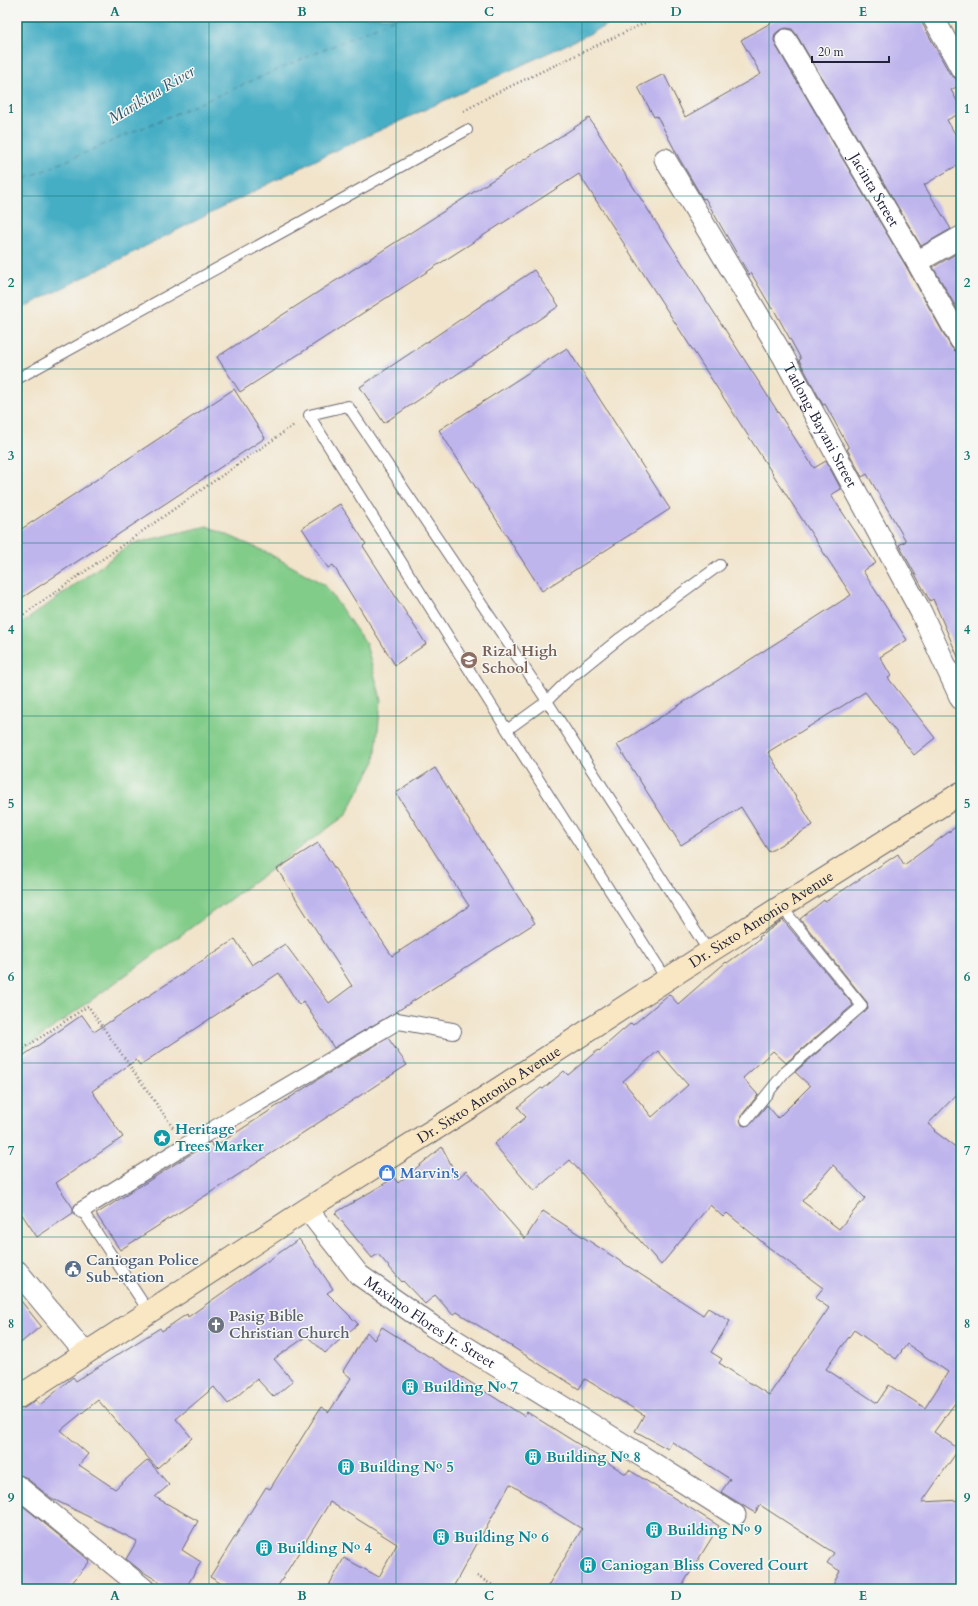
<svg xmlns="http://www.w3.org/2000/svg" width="978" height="1606" viewBox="0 0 978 1606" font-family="Cardo,serif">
<rect width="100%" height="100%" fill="#f6f6f2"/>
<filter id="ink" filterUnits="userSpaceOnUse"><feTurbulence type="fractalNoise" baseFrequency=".025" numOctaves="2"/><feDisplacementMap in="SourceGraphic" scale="8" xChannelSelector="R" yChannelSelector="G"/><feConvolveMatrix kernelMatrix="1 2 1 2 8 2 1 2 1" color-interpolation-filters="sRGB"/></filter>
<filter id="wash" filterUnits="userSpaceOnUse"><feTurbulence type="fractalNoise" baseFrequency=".012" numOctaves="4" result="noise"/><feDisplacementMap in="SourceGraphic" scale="16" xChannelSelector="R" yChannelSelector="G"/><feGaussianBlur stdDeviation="0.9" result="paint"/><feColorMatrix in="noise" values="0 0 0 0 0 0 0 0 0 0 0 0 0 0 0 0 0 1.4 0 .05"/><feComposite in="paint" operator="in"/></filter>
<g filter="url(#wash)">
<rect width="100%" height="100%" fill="#f1e4cb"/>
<path fill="#82cc89" stroke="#527762" d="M207,526l61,27 57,32 41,59 15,55 -6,62 -29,54 -329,239v-427l114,-83z"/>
<path fill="#45adc4" stroke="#346880" d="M17,17h606l-38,19 -259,119 -309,156z"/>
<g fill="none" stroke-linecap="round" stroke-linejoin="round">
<path stroke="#305a72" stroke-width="1" stroke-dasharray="5 4" stroke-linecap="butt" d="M17,182l383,-165"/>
</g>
<g id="blocks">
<path fill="#bfb5ed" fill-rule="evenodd" d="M781,17h140l1,6 28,51 6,5 4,6 -9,5 10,18v5l-14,7 14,24v19l-37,22 27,44 -30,17 -125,-212 -4,-5 -6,-1 -6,2 -5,4 -1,6 2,6 131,222 44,79 4,4 6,2v311l-28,-65 -3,2 -31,-56 7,-4 -39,-67 -5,3 -15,-28 2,-1 -24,-44 -2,1 -24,-45 2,-1 -28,-51 -1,1 -21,-36 -2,2 -44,-77 -2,1 -23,-39 -23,-44 -3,1 -16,-30 26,-13 21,43 76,-43 -20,-34z
M589,118l225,350 12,-7 15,28 -10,6 45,68 -13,8 44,69 -27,17 11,19 -3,2 47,60 -21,17 -49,-63 -97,60 45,73 -44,27 -28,-45 -60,38 -64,-100 234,-150 -272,-421 -339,218 -23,-35z
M961,251v65l-28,-49z
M534,270l25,36 -175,117 -24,-36z
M567,348l103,161 -128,82 -103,-161z
M234,389l31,49 -248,163v-69z
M340,504l26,40 -3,2 63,98 -31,21 -62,-100 -5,3 -26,-40z
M435,768l100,155 -139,89 -62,36 -31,-47 -4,4 -20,-32 -139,92 -4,-5 -44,31 31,46 -67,46 17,25v5l-36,24 -20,-30v-147l65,-45 12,17 141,-93 17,26 33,-21 44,59 23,-17 -75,-117 41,-26 74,113 77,-50 -73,-113z
M961,823v267l-33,34 7,6 -1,1 27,20v244l-27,37 25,17 -37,53 39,-2v89h-130l9,-18 -13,-8 7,-10 -74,-48 -5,8 -34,-21 9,-13 -58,-37 -4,7 -33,-18 9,-16 -59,-36 -6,10 -122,-77 -4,3 -18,-20 -10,9 -22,-23 -1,1 -24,-28 -6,4 -37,-45 59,-35 4,5 44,-36 16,31 8,-7 59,68 18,-28 160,104 5,-7 22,13 -19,31 11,7 -3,4 50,32 60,-87 -14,-10 8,-10 -56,-42 -40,-33 -4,4 -13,-12 -49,60 -91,-105 -36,31 -40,-47 32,-27 -8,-10 23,-19 2,1 21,-18 4,4 30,-25 1,1 32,-28 2,2 36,-31 9,10 48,-42 1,1 33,-24 -1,-2 24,-17 70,85 -67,58 -13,-12 -30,27 15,17 -17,21 -1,3 2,6 3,1 6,-2 16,-19 11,13 32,-32 -15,-14 73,-64 -1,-6 -67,-83 24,-19 1,2 73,-48 6,11zM658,1051l30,34 -36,32 -29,-36zM833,1165l32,33 -26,31 -37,-28zM854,1330l42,29 11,-15 41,28 -23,36 -36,-23 -12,18 -51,-34z
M388,1038l19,27 -155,101 -132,84 -24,-36 114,-72 4,5 103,-67z
M299,1239l34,50 -6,4 31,31 -33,29 -18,-17 -33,23 19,22 -19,16 -17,-18 -29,25 -14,-17 -38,32 16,19 -35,30 -59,-68 -37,30 27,24 -9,11 36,24 33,-29 21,25 -14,12 43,24 -16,29 19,12 -16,27h-14l-31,-19 -14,-11 11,-18 -86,-43 -26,-21 -8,-3v-64l7,-2 12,-8 4,5 33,-28 3,4 84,-53 2,3 25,-17 1,3z
M17,1296l24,30 -24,20z
M382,1327l142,89 3,-4 99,62 3,-4 90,56 -39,63h-134l36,-60 -72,-45 -58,105h-125l17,-31 35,19 18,-33 -67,-42 -54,87h-46l-20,-12 56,-90 4,2 51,-82 8,5 22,-34 -8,-7 24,-39 7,8z
M17,1501l73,60 -23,28h-50z"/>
</g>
</g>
<g filter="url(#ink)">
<use href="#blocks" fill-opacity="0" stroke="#6a666d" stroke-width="1"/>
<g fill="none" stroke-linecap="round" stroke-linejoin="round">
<defs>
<path id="service" d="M17,379l450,-249
M507,730l40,-29 21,-21 52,-42 100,-73
M667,980l-160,-250 -198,-315 39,-9 199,295 162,251
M746,1120l39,-48 77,-66 -81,-100
M82,1210l67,102"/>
<path id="pedestrian" d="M82,1210l103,-64 213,-125 55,10"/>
<g id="minor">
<path d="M933,17l28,51"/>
<path id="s1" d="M786,40l131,222 44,79"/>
<path id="s2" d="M665,159l118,197 138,256 40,87"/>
<path d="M917,262l44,-25"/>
<path id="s3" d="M307,1209l52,66 73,51 186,115 117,74"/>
<path d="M17,1271l68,82"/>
<path d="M17,1486l127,103"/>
</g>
<g id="secondary">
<path id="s4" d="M17,1398l290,-189 165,-103 237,-154 252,-159"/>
</g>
</defs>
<use href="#service" stroke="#6a666d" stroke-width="12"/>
<use href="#pedestrian" stroke="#6a666d" stroke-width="18"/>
<use href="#minor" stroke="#6a666d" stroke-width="23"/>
<use href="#secondary" stroke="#6a666d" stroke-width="24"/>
<path stroke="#6a666d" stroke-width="2.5" stroke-dasharray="1 3" stroke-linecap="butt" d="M464,111l28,-16 165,-78
M17,619l277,-194
M17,1053l71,-47 86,123
M477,1576l22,13"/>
<use href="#service" stroke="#fff" stroke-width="10"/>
<use href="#pedestrian" stroke="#fff" stroke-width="16"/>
<use href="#minor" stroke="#fff" stroke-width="21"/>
<use href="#secondary" stroke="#f9e7c3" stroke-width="22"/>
</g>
</g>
<path fill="none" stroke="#0f766e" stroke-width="1" stroke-opacity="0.55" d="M209,17v1572M396,17v1572M582,17v1572M769,17v1572M17,196h944M17,369h944M17,543h944M17,716h944M17,890h944M17,1063h944M17,1237h944M17,1410h944"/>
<defs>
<symbol id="school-disc" viewBox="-11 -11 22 22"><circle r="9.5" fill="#8d6e63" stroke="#f6f6f2"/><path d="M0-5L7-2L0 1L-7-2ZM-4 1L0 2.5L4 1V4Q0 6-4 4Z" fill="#fff"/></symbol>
<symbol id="sight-disc" viewBox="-11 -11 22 22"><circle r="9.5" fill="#0f9aa8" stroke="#f6f6f2"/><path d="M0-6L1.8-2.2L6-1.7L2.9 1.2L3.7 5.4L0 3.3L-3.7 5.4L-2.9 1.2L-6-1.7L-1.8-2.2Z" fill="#fff"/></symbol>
<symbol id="shop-disc" viewBox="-11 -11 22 22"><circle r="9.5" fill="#3f7fe0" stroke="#f6f6f2"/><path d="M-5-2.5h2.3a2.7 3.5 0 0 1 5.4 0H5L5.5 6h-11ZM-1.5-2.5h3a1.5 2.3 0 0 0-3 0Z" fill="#fff"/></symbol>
<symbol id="civic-disc" viewBox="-11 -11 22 22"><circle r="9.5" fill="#5c6f8a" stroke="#f6f6f2"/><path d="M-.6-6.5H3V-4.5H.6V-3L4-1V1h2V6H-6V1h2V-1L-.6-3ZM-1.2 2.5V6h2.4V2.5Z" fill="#fff"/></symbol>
<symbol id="church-disc" viewBox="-11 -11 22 22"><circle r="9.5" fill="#6b7280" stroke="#f6f6f2"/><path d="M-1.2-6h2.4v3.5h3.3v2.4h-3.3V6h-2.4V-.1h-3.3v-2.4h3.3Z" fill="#fff"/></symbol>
<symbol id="building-disc" viewBox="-11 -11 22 22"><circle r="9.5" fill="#0f9aa8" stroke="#f6f6f2"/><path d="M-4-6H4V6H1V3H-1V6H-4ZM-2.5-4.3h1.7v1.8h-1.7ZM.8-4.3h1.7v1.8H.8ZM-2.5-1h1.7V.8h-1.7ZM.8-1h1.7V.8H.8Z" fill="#fff"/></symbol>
</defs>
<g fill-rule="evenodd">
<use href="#school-disc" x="459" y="650" width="20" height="20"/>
<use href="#sight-disc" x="152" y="1128" width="20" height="20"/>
<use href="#shop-disc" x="377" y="1163" width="20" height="20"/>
<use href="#civic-disc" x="63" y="1259" width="20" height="20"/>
<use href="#church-disc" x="206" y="1315" width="20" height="20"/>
<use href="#building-disc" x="400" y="1377" width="20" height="20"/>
<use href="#building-disc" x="523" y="1447" width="20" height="20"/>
<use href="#building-disc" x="336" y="1457" width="20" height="20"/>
<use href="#building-disc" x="644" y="1520" width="20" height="20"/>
<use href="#building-disc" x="431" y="1527" width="20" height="20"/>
<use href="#building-disc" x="254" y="1538" width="20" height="20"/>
<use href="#building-disc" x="578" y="1555" width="20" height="20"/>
</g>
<g text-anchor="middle" stroke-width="3" stroke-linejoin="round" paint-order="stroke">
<g font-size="15" fill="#22223b" stroke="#f6f6f2">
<text dy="5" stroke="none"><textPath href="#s1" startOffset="174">Jacinta Street</textPath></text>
<text dy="5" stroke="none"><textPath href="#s2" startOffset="308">Tatlong Bayani Street</textPath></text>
<text dy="5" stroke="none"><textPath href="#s4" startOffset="885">Dr. Sixto Antonio Avenue</textPath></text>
<text dy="5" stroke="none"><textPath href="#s4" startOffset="561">Dr. Sixto Antonio Avenue</textPath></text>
<text dy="5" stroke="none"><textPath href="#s3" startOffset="169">Maximo Flores Jr. Street</textPath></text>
</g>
<g font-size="15" font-weight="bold" fill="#785e54" stroke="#f6f6f2" text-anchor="start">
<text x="482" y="656">Rizal High<tspan x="482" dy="17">School</tspan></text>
</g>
<g font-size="15" font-weight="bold" fill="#0d838f" stroke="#f6f6f2" text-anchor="start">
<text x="175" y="1134">Heritage<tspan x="175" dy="17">Trees Marker</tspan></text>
<text x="423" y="1392">Building № 7</text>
<text x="546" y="1462">Building № 8</text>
<text x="359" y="1472">Building № 5</text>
<text x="667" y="1535">Building № 9</text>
<text x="454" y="1542">Building № 6</text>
<text x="277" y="1553">Building № 4</text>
<text x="601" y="1570">Caniogan Bliss Covered Court</text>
</g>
<g font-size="15" font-weight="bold" fill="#366cbe" stroke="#f6f6f2" text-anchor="start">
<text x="400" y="1178">Marvin's</text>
</g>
<g font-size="15" font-weight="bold" fill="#4e5e75" stroke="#f6f6f2" text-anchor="start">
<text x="86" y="1265">Caniogan Police<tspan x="86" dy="17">Sub-station</tspan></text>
</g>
<g font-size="15" font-weight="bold" fill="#5b616d" stroke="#f6f6f2" text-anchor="start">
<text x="229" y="1321">Pasig Bible<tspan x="229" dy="17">Christian Church</tspan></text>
</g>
<g font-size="16" font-style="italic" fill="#305a72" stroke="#f6f6f2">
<text transform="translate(151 94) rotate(-31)" y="6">Marikina River</text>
</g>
</g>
<rect width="978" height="1606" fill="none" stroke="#f6f6f2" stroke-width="44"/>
<path d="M812 56v6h77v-6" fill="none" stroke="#22223b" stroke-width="2"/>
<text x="818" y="56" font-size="12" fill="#22223b" stroke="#f6f6f2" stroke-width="3" paint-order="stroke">20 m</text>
<rect x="22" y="22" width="934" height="1562" fill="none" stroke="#0f766e" stroke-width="1.5"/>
<g font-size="13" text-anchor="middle" font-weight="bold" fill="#0f766e">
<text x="115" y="16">A</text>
<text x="302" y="16">B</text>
<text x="489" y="16">C</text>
<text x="676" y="16">D</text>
<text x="863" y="16">E</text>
<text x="11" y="113">1</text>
<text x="967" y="113">1</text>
<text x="11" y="287">2</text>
<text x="967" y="287">2</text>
<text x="11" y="460">3</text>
<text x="967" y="460">3</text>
<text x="11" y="634">4</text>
<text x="967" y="634">4</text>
<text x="11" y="808">5</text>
<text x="967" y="808">5</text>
<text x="11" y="981">6</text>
<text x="967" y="981">6</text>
<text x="11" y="1155">7</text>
<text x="967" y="1155">7</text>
<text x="11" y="1328">8</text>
<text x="967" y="1328">8</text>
<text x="11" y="1502">9</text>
<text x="967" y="1502">9</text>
<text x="115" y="1600">A</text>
<text x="302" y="1600">B</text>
<text x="489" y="1600">C</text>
<text x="676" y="1600">D</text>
<text x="863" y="1600">E</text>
</g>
</svg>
